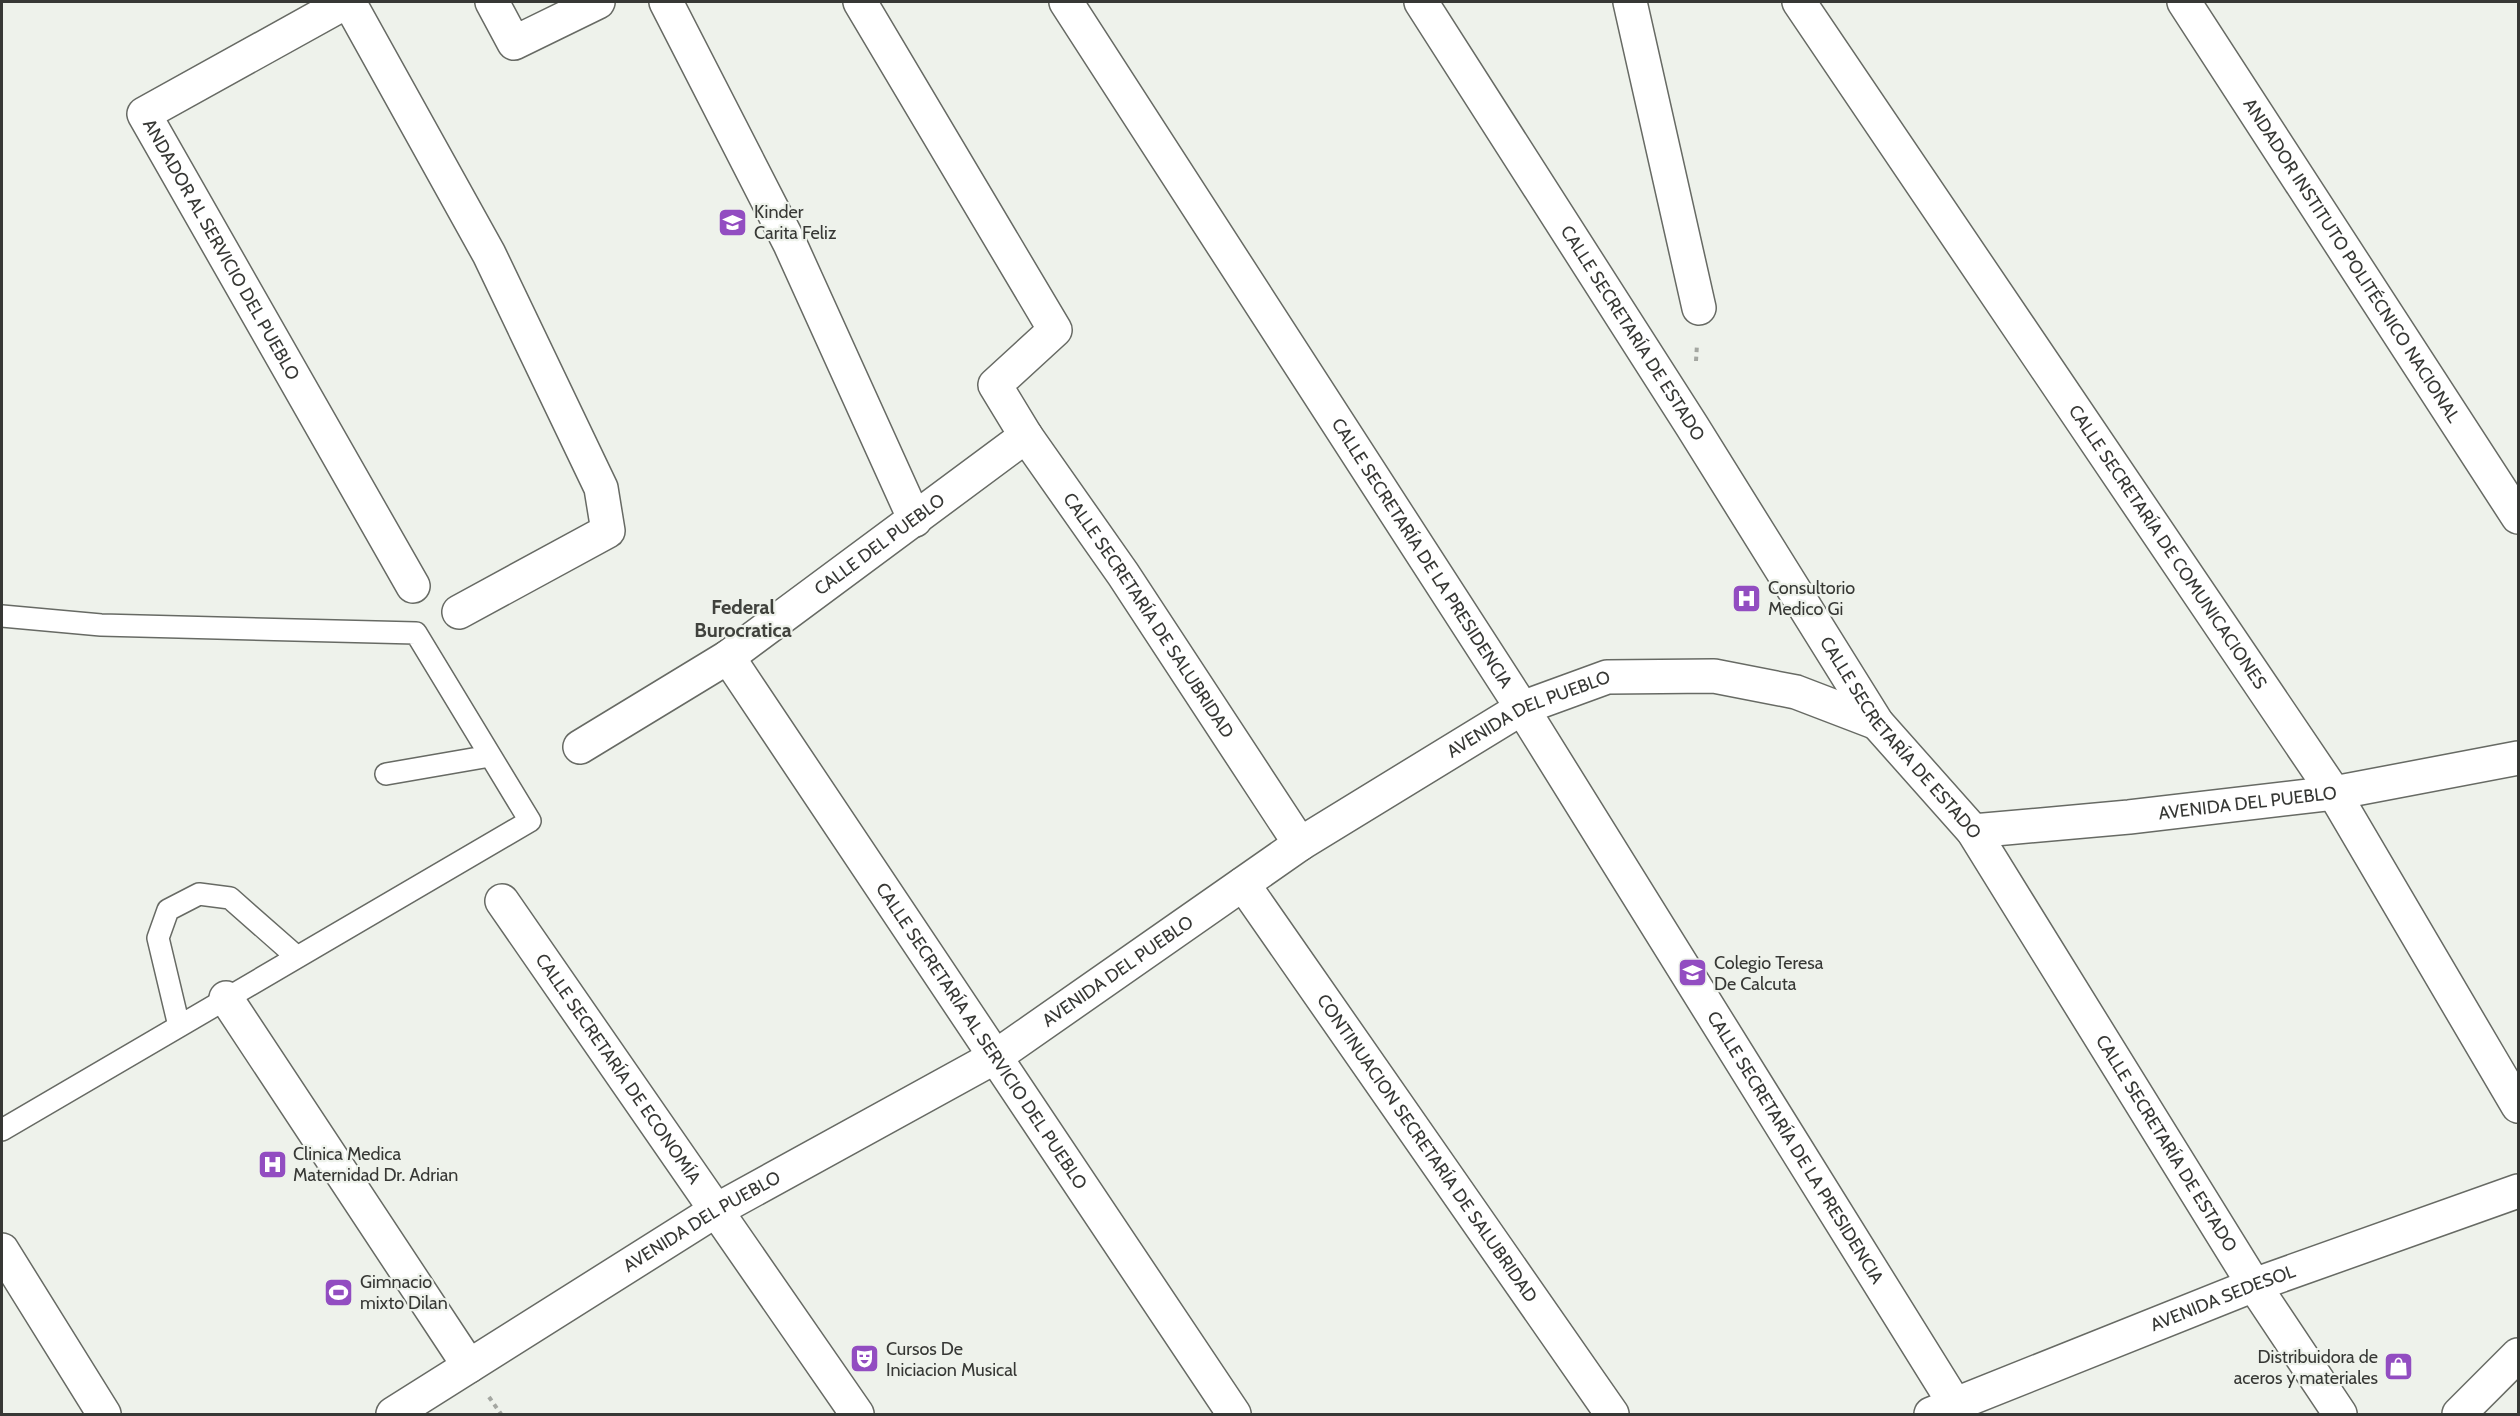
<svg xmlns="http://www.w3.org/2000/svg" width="2520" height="1416" viewBox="0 0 2520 1416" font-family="Cabin,sans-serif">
<rect width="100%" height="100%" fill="#eef2eb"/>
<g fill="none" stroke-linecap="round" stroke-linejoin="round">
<defs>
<path id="lane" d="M2,616l99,9 315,8 114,188 -528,309
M386,774l104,-18
M179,1026l-21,-88 10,-28 31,-16 31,4 67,59"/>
<g id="street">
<path id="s1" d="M346,2l-202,112 269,472"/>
<path d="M349,2l140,252 112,234 7,43 -149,81"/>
<path d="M492,2l22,41 84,-41"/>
<path d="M666,2l124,242 125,276"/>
<path id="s2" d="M860,2l195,328 -60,55 31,51 97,138 177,270"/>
<path id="s3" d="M1066,2l456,706 439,706"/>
<path id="s4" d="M1421,2l271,424 185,297 96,108 281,454 86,129"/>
<path d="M1630,2l69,306"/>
<path id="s5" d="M1799,2l535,791 184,313"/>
<path id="s6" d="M2184,2l334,515"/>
<path id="s7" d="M728,657l506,757"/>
<path id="s8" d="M580,747l148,-90 298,-221"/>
<path id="s9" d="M1973,831l156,-14 205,-24 184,-35"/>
<path id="s10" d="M1243,884l369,530"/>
<path id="s11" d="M502,901l355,513"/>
<path d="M226,998l243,368"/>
<path d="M2,1250l102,164"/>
<path id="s12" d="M393,1414l322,-203 280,-154 305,-213 222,-136 85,-31 107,-1 82,16 81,31"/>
</g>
<g id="secondary">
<path id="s13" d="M1931,1414l323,-129 264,-94"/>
<path d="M2459,1414l59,-59"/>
</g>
</defs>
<use href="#lane" stroke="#676a64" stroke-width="24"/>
<use href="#street" stroke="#676a64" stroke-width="36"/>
<use href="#secondary" stroke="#676a64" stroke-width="36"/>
<path stroke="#a4a7a1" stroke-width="4" stroke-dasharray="4.5 4.5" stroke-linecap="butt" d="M1696,361l1,-17
M489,1397l12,17"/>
<use href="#lane" stroke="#fff" stroke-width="21"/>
<use href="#street" stroke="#fff" stroke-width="33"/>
<use href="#secondary" stroke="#fff" stroke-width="33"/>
</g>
<defs>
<symbol id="school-square" viewBox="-11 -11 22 22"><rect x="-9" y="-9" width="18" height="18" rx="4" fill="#924dc1" stroke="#eef2eb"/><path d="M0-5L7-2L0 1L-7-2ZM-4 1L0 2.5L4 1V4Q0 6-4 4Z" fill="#fff"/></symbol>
<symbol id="hospital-square" viewBox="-11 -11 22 22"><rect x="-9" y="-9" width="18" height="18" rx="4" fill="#924dc1" stroke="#eef2eb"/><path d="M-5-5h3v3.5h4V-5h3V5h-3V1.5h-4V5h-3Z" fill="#fff"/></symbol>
<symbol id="stadium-square" viewBox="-11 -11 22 22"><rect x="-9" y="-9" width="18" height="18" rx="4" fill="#924dc1" stroke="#eef2eb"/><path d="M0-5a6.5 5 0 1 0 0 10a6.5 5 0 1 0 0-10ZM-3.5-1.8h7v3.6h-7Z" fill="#fff"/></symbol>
<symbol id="theatre-square" viewBox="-11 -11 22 22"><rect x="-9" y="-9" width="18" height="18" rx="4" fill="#924dc1" stroke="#eef2eb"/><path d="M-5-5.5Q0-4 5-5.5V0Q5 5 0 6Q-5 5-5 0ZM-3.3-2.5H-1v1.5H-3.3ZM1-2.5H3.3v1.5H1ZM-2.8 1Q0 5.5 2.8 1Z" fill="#fff"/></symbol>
<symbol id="shop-square" viewBox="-11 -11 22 22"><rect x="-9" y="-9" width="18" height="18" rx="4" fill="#924dc1" stroke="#eef2eb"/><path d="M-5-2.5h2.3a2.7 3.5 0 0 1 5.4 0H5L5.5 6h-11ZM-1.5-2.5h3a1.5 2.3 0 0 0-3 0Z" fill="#fff"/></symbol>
</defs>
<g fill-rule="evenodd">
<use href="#school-square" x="716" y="206" width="33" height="33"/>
<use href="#hospital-square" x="1730" y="582" width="33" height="33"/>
<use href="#school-square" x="1676" y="956" width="33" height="33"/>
<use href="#hospital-square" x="256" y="1148" width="33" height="33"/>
<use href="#stadium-square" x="322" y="1276" width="33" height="33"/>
<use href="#theatre-square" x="848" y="1342" width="33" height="33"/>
<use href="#shop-square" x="2382" y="1350" width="33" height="33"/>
</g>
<g text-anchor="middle" stroke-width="4.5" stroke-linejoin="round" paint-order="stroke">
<g font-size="18" fill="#373835" stroke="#eef2eb" text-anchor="start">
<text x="754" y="218">Kinder<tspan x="754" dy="21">Carita Feliz</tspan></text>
<text x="1768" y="594">Consultorio<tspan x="1768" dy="21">Medico Gi</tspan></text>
<text x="1714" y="969">Colegio Teresa<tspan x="1714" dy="21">De Calcuta</tspan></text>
<text x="293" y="1160">Clinica Medica<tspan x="293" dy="21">Maternidad Dr. Adrian</tspan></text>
<text x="360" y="1288">Gimnacio<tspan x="360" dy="21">mixto Dilan</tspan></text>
<text x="886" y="1355">Cursos De<tspan x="886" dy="21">Iniciacion Musical</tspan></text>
<text x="2378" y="1363" text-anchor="end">Distribuidora de<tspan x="2378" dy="21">aceros y materiales</tspan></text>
</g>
<g font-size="18" fill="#373835" stroke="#eef2eb">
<text dy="6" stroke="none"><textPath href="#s1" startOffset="387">ANDADOR AL SERVICIO DEL PUEBLO</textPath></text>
<text dy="6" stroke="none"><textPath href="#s6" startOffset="308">ANDADOR INSTITUTO POLITÉCNICO NACIONAL</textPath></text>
<text dy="6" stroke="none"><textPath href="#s4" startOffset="393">CALLE SECRETARÍA DE ESTADO</textPath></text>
<text dy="6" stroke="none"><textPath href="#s8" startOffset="362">CALLE DEL PUEBLO</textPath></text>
<text dy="6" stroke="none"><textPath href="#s5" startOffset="658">CALLE SECRETARÍA DE COMUNICACIONES</textPath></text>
<text dy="6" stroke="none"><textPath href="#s3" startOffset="656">CALLE SECRETARÍA DE LA PRESIDENCIA</textPath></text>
<text dy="6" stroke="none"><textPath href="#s2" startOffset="740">CALLE SECRETARÍA DE SALUBRIDAD</textPath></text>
<text dy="6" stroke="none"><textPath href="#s12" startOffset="1336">AVENIDA DEL PUEBLO</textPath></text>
<text dy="6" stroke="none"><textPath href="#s4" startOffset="879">CALLE SECRETARÍA DE ESTADO</textPath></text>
<text dy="6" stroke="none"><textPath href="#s9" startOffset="276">AVENIDA DEL PUEBLO</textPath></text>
<text dy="6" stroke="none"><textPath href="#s12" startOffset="850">AVENIDA DEL PUEBLO</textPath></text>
<text dy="6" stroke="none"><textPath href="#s7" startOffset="456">CALLE SECRETARÍA AL SERVICIO DEL PUEBLO</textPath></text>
<text dy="6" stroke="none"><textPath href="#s11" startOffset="204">CALLE SECRETARÍA DE ECONOMÍA</textPath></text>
<text dy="6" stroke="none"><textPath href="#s4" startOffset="1365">CALLE SECRETARÍA DE ESTADO</textPath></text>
<text dy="6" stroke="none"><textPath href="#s3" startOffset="1358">CALLE SECRETARÍA DE LA PRESIDENCIA</textPath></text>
<text dy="6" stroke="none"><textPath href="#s10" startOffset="322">CONTINUACION SECRETARÍA DE SALUBRIDAD</textPath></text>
<text dy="6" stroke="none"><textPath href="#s12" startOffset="364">AVENIDA DEL PUEBLO</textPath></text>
<text dy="6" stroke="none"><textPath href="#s13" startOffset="314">AVENIDA SEDESOL</textPath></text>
</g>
<g font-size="20" font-weight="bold" fill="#40423d" stroke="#eef2eb">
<text x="743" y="614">Federal<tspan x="743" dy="23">Burocratica</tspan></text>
</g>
</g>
<rect width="2520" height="1416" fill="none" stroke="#373835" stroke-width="6"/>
</svg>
